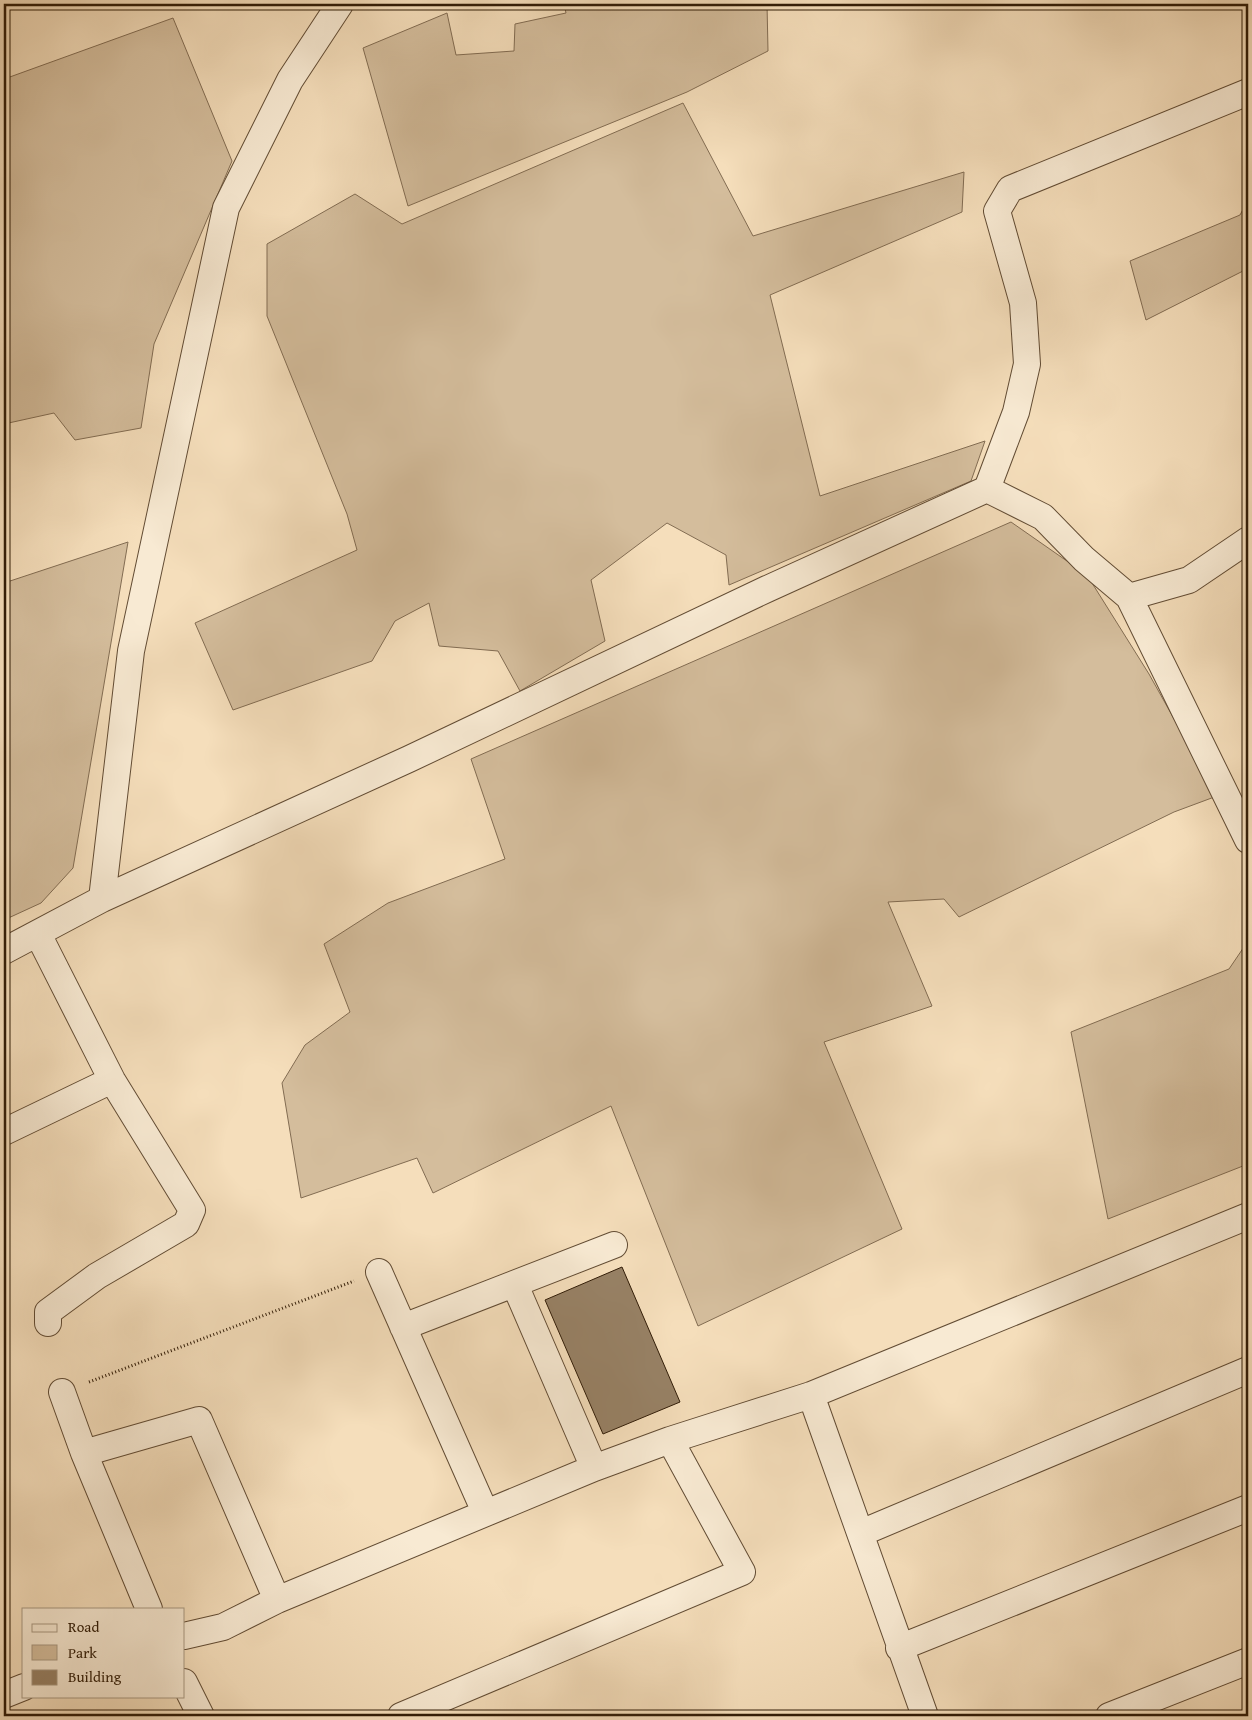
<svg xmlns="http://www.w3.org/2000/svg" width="1252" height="1720" viewBox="0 0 1252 1720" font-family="'Gentium Book Plus',serif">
<rect width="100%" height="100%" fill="#f5debb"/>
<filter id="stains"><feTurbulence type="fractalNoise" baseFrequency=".004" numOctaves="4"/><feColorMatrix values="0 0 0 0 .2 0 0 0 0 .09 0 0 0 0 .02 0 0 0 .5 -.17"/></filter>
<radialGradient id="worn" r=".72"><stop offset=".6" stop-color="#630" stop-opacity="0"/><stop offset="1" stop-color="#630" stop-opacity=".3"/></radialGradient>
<path fill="#d4bd9c" stroke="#826c52" d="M564,4h203l1,47 -81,41 -279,114 -45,-158 84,-35 9,42 58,-4 1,-27 51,-11z
M173,18l59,143 -78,183 -13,84 -66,12 -21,-27 -50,11v-353l3,7z
M683,103l70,133 211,-64 -2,40 -192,83 50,201 165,-55 -14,40 -242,104 -3,-30 -59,-32 -76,57 14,61 -85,50 -22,-40 -59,-5 -10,-43 -34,18 -23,40 -139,49 -38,-87 162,-73 -10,-36 -80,-198v-72l88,-50 47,30z
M1248,200v82l-3,-12 -99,50 -16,-59 110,-46z
M1011,522l76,53 62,99 68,122 -43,16 -215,105 -15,-18 -56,3 44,104 -108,36 78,187 -204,97 -87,-220 -178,87 -16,-35 -116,40 -19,-115 23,-38 45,-33 -26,-68 64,-41 117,-44 -34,-100z
M128,542l-55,326 -32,35 -37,17v-337z
M1248,941v223l-140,55 -37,-187 158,-63z"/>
<path fill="#978165" stroke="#311c07" d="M622,1267l58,135 -77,32 -58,-134z"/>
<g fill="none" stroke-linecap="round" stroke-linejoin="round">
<defs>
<path id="minor" d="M987,489l56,28 41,42 45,38 60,-17 59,-40
M1129,597l119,243
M102,899l29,-248 95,-443 64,-128 50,-76
M38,934l74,146 80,130 -6,14 -89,52 -49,36v11
M4,951l98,-52 307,-140 358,-170 220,-100 29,-77 11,-48 -4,-61 -26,-92 13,-22 238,-97
M4,1132l108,-52
M379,1272l106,240
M515,1285l79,183
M403,1327l211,-82
M62,1392l22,61 65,156
M811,1395l114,321
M84,1453l115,-33 78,180
M861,1533l387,-163
M184,1636l39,-9 54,-27 317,-132 76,-28 141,-45 437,-179
M899,1648l349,-140
M184,1682l17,34
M4,1695l20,-8
M401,1716l341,-144 -72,-132
M1109,1716l139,-55"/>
</defs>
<use href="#minor" stroke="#624c34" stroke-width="28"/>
<path stroke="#311c07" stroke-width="3" stroke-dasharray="1 2.5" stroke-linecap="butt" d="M89,1382l265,-101"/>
<use href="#minor" stroke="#f8ead3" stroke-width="26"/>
</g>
<rect width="1252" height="1720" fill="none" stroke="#f5debb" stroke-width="20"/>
<rect x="5" y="5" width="1242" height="1710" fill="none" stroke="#311c07" stroke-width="2.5"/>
<rect x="10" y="10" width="1232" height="1700" fill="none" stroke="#311c07"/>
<rect x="22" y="1608" width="162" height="90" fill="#f8ead3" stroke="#a89881"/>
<rect x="32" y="1624" width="25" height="8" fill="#f8ead3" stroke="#a89881"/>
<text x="68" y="1632" font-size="15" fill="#311c07">Road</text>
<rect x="32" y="1645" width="25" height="15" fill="#d4bd9c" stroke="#a89881"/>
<text x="68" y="1658" font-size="15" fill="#311c07">Park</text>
<rect x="32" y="1670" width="25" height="15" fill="#978165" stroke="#a89881"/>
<text x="68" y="1682" font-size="15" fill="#311c07">Building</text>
<rect width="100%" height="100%" filter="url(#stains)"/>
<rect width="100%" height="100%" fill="url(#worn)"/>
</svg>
